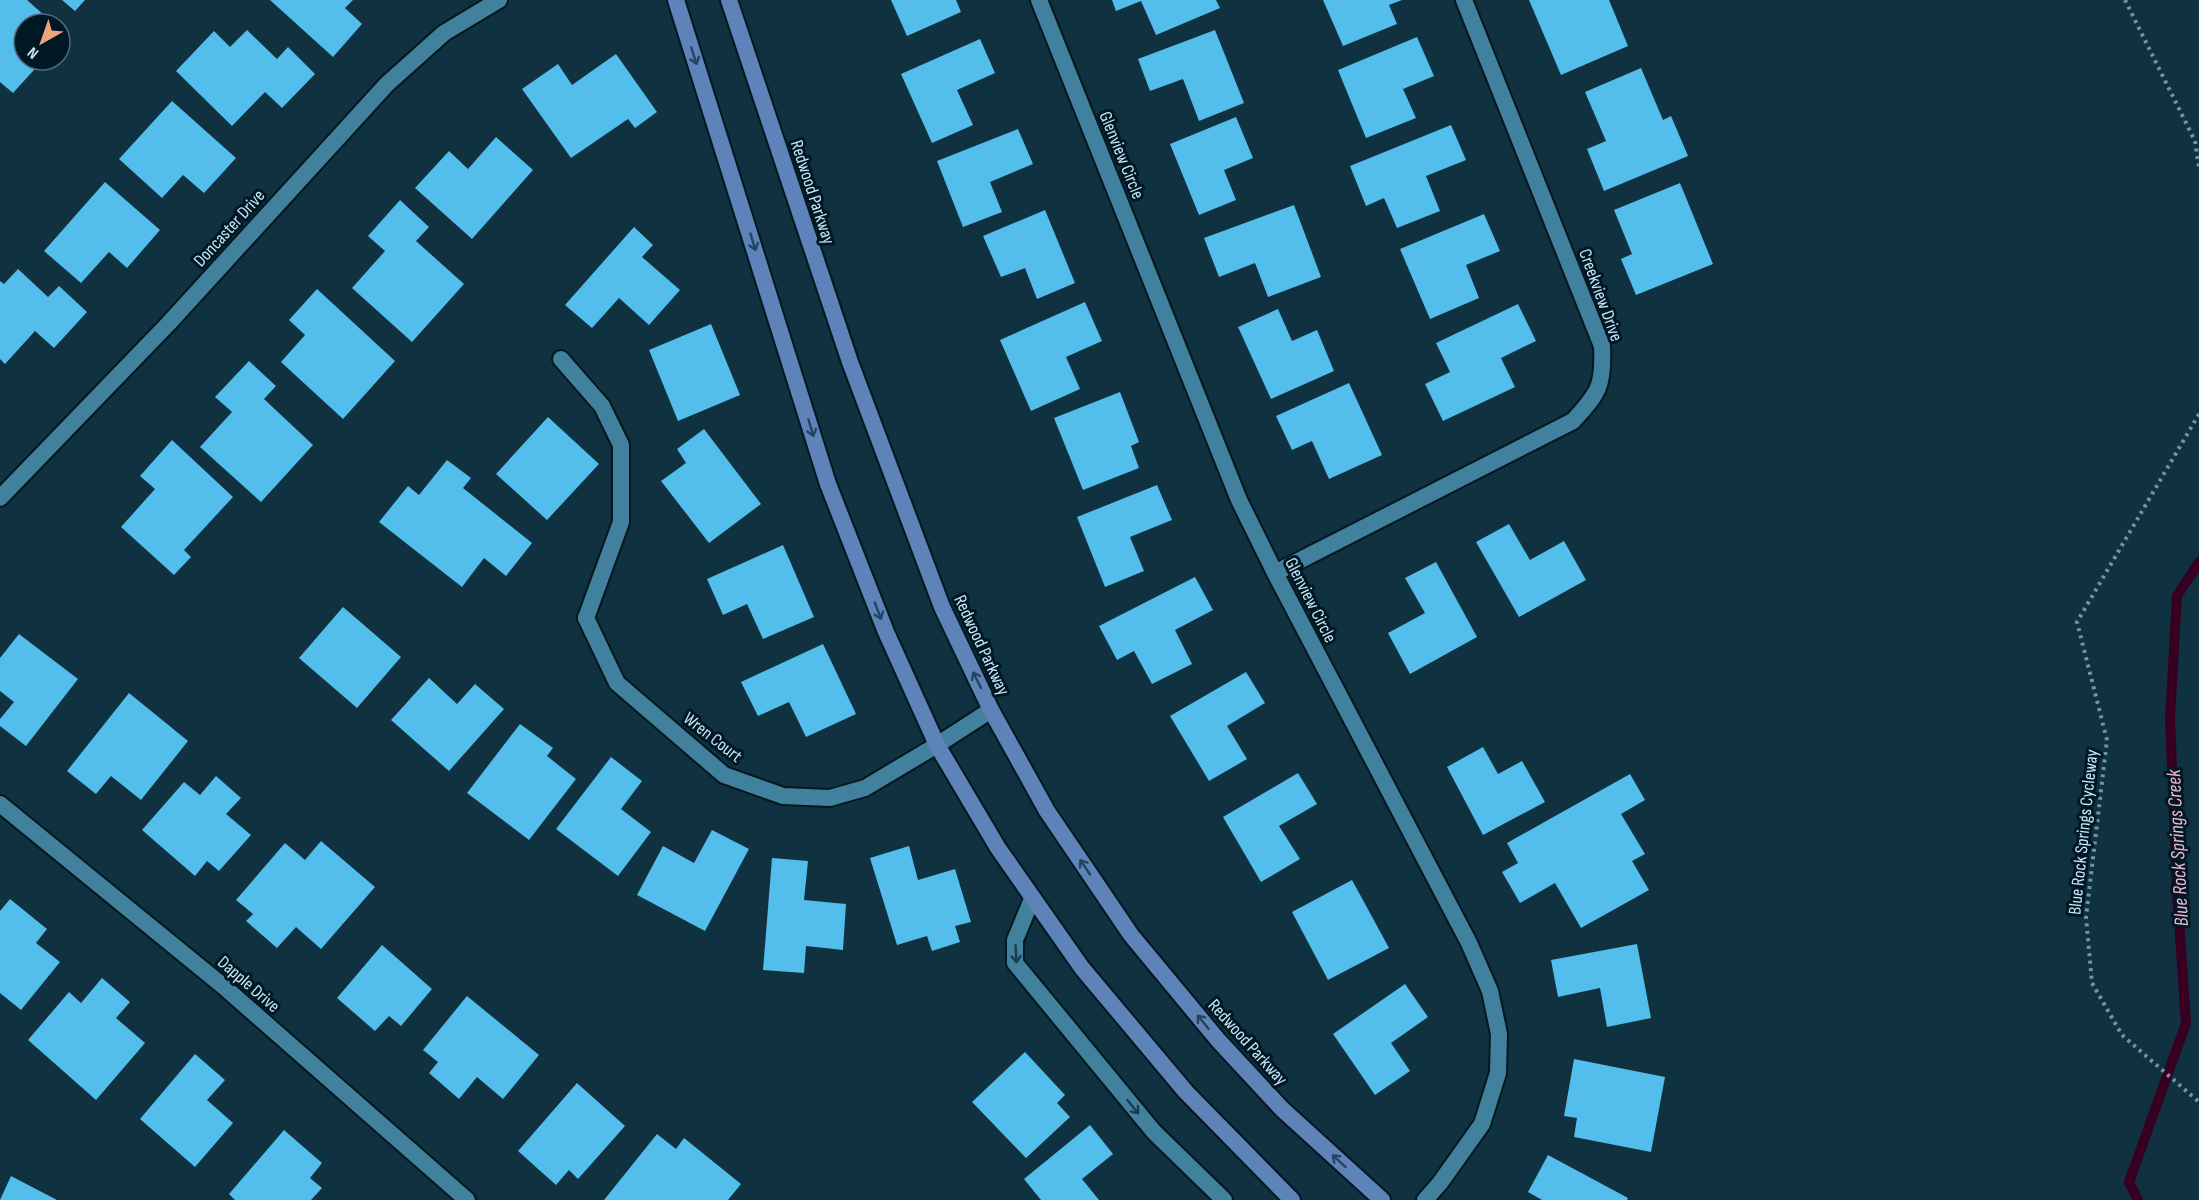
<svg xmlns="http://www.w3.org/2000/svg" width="2199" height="1200" viewBox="0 0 2199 1200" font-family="'Sofia Sans Condensed',sans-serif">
<rect width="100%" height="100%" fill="#0f3140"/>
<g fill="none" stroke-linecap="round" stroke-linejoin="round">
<path stroke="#370021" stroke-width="10" d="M2138,1200l-9,-18 57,-159 -9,-131 -7,-175 7,-121 22,-34"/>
</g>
<path fill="#53bdeb" d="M0,0h27l27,24h-30v36h19l-30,33 -13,-11z
M62,0h23l-10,11z
M270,0h83l-8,8 17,16 -29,33z
M891,0h65l5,12 -54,24z
M1112,0h104l4,8 -64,27 -15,-34 -25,10z
M1323,0h79l-13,5 8,19 -54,22z
M1529,0h80l19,46 -67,29z
M247,30l30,29 11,-12 27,27 -33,34 -17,-16 -33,34 -56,-55 38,-40 16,16z
M1215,30l29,73 -45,18 -16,-42 -33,12 -12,-32z
M1417,37l17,39 -31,13 13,29 -50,20 -28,-68z
M980,39l15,34 -38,17 16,35 -41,18 -31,-69z
M616,54l41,58 -22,16 -7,-9 -57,39 -49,-69 36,-25 14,21z
M1641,68l22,52 8,-4 17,40 -84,35 -17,-42 19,-8 -21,-49z
M172,101l64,57 -32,35 -21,-18 -21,23 -43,-39z
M1236,117l17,41 -29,12 12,30 -37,15 -29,-71z
M1451,125l15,35 -40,16 14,35 -43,17 -13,-30 -18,8 -16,-40z
M1018,129l15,35 -43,18 12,30 -39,15 -26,-66z
M496,137l37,33 -61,69 -57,-51 34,-37 19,18z
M105,182l55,48 -33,38 -18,-16 -28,31 -37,-32z
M1680,183l33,81 -77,31 -15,-36 11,-5 -18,-44z
M400,200l29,27 -13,14 48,43 -52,58 -60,-54 33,-37 -17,-15z
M1294,205l27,72 -53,20 -13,-34 -36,14 -15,-39z
M1045,210l30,73 -38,16 -12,-31 -24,9 -18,-41z
M1484,214l16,37 -34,14 13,33 -49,21 -30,-70z
M634,227l19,18 -11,12 38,33 -31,35 -30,-27 -27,30 -27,-23z
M18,269l30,28 11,-11 28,26 -33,36 -19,-17 -30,33 -5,-5v-78l4,3z
M317,289l78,72 -52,58 -62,-57 24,-27 -16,-15z
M1085,302l17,39 -36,16 14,32 -49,22 -31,-71z
M1518,304l18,37 -35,17 14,29 -72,34 -18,-37 25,-12 -14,-29z
M1278,309l14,32 25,-11 17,41 -63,28 -33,-72z
M711,324l29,71 -62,26 -29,-71z
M249,361l27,25 -12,13 49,46 -52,57 -61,-55 32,-35 -17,-15z
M1349,383l33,72 -53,24 -17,-38 -20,9 -16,-34z
M1120,392l19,50 -8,4 8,22 -56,22 -29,-72z
M548,417l51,47 -52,56 -51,-46z
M704,429l57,75 -52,39 -48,-62 25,-18 -9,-14z
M172,440l61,57 -49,53 7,7 -17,18 -53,-48 34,-38 -15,-13z
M447,460l24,18 -8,10 69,55 -26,33 -22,-18 -22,29 -83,-65 29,-36 11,9z
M1157,485l15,35 -42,17 14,34 -39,16 -28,-70z
M1509,524l21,36 34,-19 22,39 -67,37 -43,-75z
M783,545l31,72 -51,22 -16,-35 -24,11 -16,-36z
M1436,562l41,75 -67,37 -22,-41 37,-20 -20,-35z
M1195,577l18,33 -38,20 17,34 -40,20 -18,-33 -17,9 -18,-34z
M343,607l58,50 -44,51 -58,-50z
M19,634l59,45 -52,67 -26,-20v-7l14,-17 -14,-11v-33z
M823,644l33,70 -50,23 -17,-35 -31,14 -17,-34z
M1246,672l19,31 -38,23 20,33 -38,22 -39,-65z
M429,678l28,26 18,-20 29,25 -55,62 -58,-51z
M129,693l59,48 -47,59 -30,-24 -15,18 -29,-23z
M520,724l33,24 -6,8 29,23 -47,61 -62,-47z
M1483,747l15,27 24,-13 23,41 -62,33 -36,-68z
M611,757l31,24 -21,28 30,23 -33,44 -62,-47z
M1298,773l19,31 -38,22 21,33 -39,23 -38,-65z
M1630,774l15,26 -24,14 24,40 -13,7 17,29 -68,38 -26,-45 -35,20 -18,-31 16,-9 -11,-20z
M216,776l25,22 -15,16 25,21 -32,36 -12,-10 -12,15 -53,-46 42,-48 16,13z
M712,830l37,19 -44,82 -68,-36 26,-49 31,17z
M321,841l54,46 -54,62 -25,-22 -19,21 -31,-27 7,-7 -17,-14 49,-57 20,17z
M909,846l9,34 37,-11 16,53 -16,4 5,16 -28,9 -5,-15 -30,9 -27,-87z
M772,858l36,3 -4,39 42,4 -3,46 -37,-4 -2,27 -41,-3z
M1352,880l37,68 -61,32 -36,-68z
M10,899l37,30 -11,14 24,19 -39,48 -21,-17v-82z
M1637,944l14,74 -44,9 -7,-39 -42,9 -7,-37z
M382,945l50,44 -31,37 -12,-10 -14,15 -38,-33z
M102,978l28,24 -14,16 29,25 -49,57 -68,-60 41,-48 12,11z
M1405,984l23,33 -37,26 19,28 -35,24 -42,-61z
M467,996l72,59 -36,44 -26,-22 -18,22 -30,-26 9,-11 -15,-12z
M1025,1052l40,43 -8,8 13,14 -44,41 -54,-56z
M195,1054l30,26 -18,20 26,23 -38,44 -55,-48z
M1574,1059l91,18 -14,75 -77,-15 3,-19 -13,-2z
M577,1083l48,43 -47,53 -9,-9 -13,15 -38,-34z
M1090,1125l23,29 -31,25 17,21h-58l-17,-21z
M284,1130l38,33 -12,15 12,10 -11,12h-76l-6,-6z
M657,1134l19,15 8,-11 57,46 -13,16h-124z
M1548,1155l80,43 -1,2h-85l-14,-8z
M11,1176l46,24h-57z"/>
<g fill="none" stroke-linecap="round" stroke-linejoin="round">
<defs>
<path id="service" d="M561,359l41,47 19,39v77l-35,96"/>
<path id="minor" d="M1039,0l200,500 36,73 194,370 21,48 9,43 -1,39 -16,51 -42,59 -15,17
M0,498l169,-175 218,-239 57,-51 55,-33
M1275,573l298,-152c26,-28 31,-36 29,-75l-138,-346
M586,618l31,65 107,92 59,21 47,2 35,-10 72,-43 54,-35
M0,804l223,182 244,214
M1032,899l-17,41v23l139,169 70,68"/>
<path id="secondary" d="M676,0l152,484 58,148 51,113 61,103 84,120 104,124 106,108
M729,0l121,362 92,245 49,103 56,101 84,124 87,105 64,69 100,91"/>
</defs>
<use href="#service" stroke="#041820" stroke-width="20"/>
<use href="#minor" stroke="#041820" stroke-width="20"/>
<use href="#secondary" stroke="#041820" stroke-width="20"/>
<path stroke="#7394a3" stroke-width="4" stroke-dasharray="3 4.5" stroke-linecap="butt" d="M2125,0l70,141 4,27
M2199,414l-122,208 30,118 -21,177 6,66 30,52 77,67"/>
<use href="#service" stroke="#42819d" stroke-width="16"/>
<use href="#minor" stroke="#42819d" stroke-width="16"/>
<use href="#secondary" stroke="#5e83b9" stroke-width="16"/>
</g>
<defs><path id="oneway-shaft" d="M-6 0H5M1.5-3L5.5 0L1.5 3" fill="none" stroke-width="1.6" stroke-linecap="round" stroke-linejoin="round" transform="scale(1.5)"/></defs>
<g stroke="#26435f">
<use href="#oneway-shaft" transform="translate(694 56) rotate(72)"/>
<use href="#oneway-shaft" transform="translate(753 242) rotate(73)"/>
<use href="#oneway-shaft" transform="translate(811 428) rotate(73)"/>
<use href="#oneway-shaft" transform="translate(878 611) rotate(69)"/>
<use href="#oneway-shaft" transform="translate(977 680) rotate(-116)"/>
<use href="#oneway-shaft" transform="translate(1085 867) rotate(-124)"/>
<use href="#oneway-shaft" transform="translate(1203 1022) rotate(-129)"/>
<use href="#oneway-shaft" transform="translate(1339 1161) rotate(-138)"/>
</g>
<g stroke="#173d4e">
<use href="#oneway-shaft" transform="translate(1016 954) rotate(87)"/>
<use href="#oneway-shaft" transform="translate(1133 1107) rotate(51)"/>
</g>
<g text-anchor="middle" stroke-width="6" stroke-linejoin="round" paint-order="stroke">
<g font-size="18" fill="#c8e7f7" stroke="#001823">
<text transform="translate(1122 155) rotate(68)" y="6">Glenview Circle</text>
<text transform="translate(813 192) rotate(72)" y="6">Redwood Parkway</text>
<text transform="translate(229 228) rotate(-48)" y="6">Doncaster Drive</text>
<text transform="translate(1601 295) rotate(70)" y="6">Creekview Drive</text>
<text transform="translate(1311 600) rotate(63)" y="6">Glenview Circle</text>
<text transform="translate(982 645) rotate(65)" y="6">Redwood Parkway</text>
<text transform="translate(713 737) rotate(38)" y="6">Wren Court</text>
<text transform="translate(2083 832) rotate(-84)" y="6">Blue Rock Springs Cycleway</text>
<text transform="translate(249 984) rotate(41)" y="6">Dapple Drive</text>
<text transform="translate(1248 1042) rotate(48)" y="6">Redwood Parkway</text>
</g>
<g font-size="20" font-style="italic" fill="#f6b2d1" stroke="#001823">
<text transform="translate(2177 848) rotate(-93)" y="7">Blue Rock Springs Creek</text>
</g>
</g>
<g transform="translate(42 42) rotate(220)"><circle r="28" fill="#001823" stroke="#506b78" stroke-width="1.5"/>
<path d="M0-4.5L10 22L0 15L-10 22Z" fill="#efa378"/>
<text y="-9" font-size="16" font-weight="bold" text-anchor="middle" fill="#c8e7f7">N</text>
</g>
</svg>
